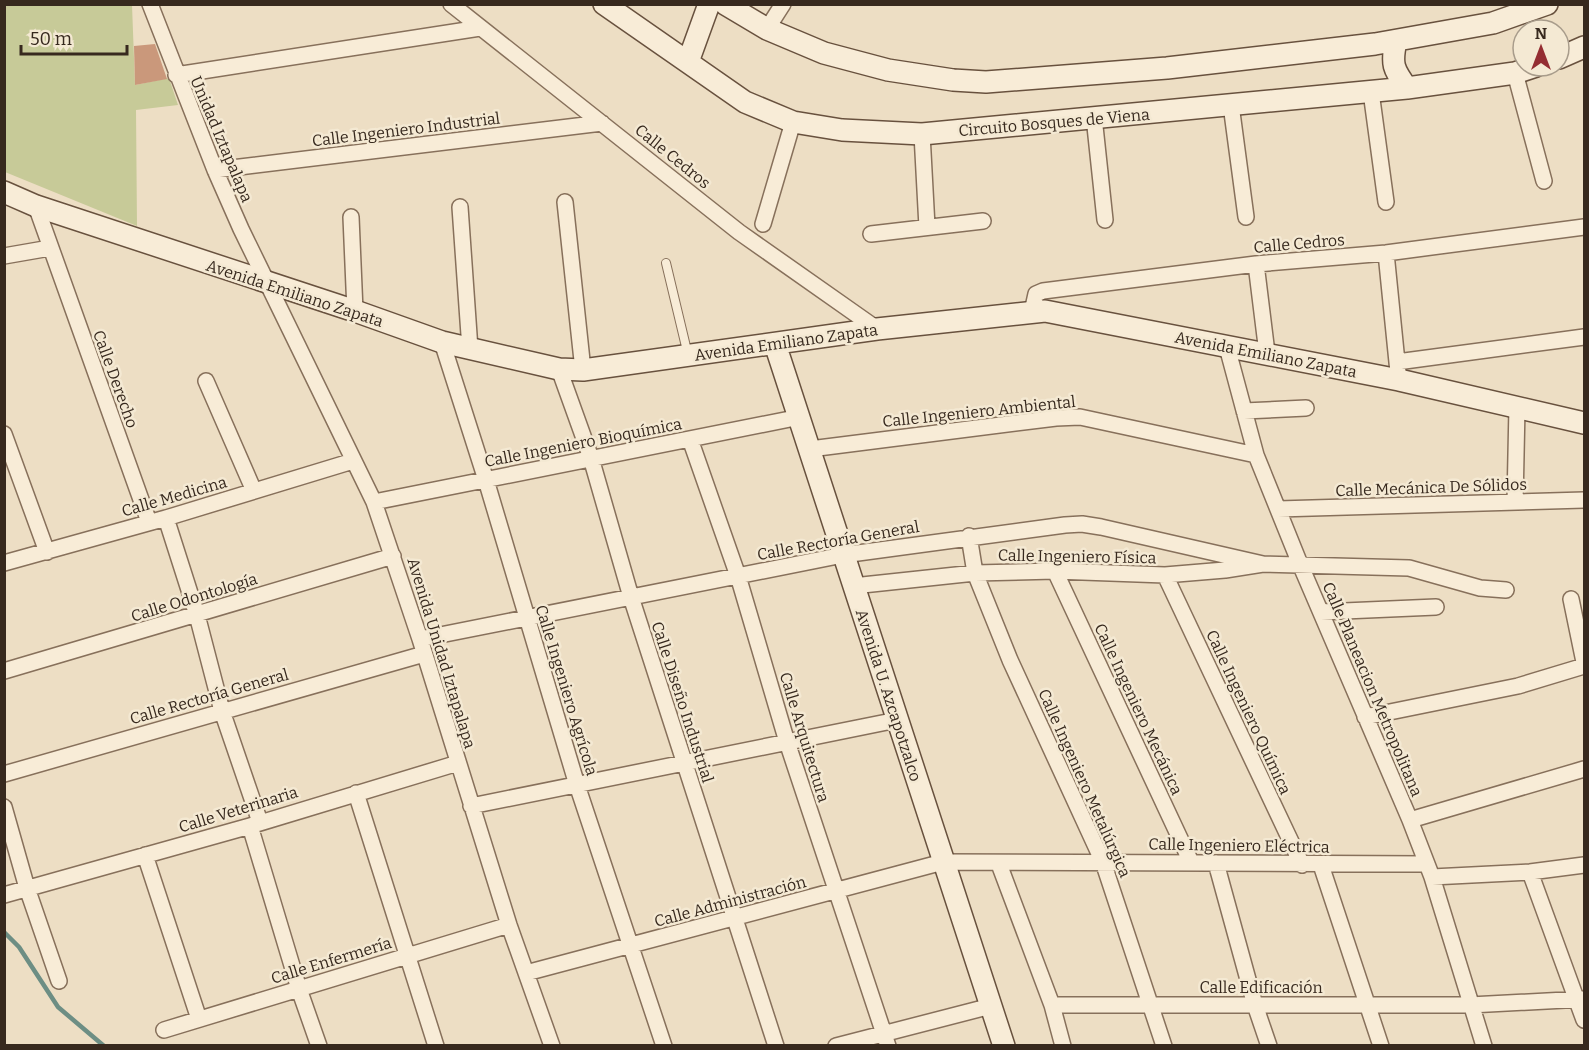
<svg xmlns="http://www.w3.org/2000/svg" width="1589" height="1050" viewBox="0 0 1589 1050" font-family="Bitter,serif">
<rect width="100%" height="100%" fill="#eddec4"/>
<path fill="#c7ca98" d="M4,5h128l3,80 34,-7 9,27 -42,5 1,116 -132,-54z"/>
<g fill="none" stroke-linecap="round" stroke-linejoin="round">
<path stroke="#6d8e84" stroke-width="4.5" d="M4,932l15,15 39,60 46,39"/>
</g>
<path fill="#ca987b" d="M155,44l12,35 -32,6 -1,-39z"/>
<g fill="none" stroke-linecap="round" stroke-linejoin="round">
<defs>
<path id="lane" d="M666,263l22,92"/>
<path id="street" d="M150,4l65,166 26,59 133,273 46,137 89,286 43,121
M451,4l288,228 138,97
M767,29l16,-25
M1515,73l29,108
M176,75l304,-47
M1371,92l15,110
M1231,105l15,112
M1094,117l11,103
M922,134l5,93
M215,170l387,-47
M565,202l18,168
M36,206l113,316
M460,207l10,142
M351,217l4,94
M763,224l30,-102
M871,234l112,-13
M1386,253l12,119
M4,256l46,-8
M1256,264l11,89
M1032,312l4,-18 7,-3 213,-27 130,-11 198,-26
M442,342l44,138 91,305 87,261
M1227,347l29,108 44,109 110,256 22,57 52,169
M1397,362l187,-25
M559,369l32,89 40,139 145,449
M206,381l48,110
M1244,411l62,-3
M4,434l43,118
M690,439l48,137 49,166 101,304
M810,449l246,-31 24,-1 176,38
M374,502l426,-85
M1515,502l2,-95
M1278,509l306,-9
M166,518l31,97 25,96 38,111
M969,536l6,37 35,87 93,202 61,184
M4,563l162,-45 187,-57
M1055,571l136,291
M1165,575l137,290
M853,586l122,-13 80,-2 110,4 60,-5 38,-6 146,4 71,20 26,2
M1571,599l13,63
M1321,612l115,-5
M420,639l423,-84 222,-30 17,-1 19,3 162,37
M4,671l389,-115
M1365,717l153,-31 66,-20
M4,774l420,-120
M356,793l80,253
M471,806l426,-86
M4,807l23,81 32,93
M1410,820l174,-51
M250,826l49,163 20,57
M145,855l54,164
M1216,863l39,142 14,41
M999,864l53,141 11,41
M1321,865l60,181
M1530,872l54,148
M1432,877l98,-5 54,-7
M4,895l246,-69 208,-63
M526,973l417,-111 483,2
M1052,1005h418l114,-6
M164,1030l345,-105
M836,1046l155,-40"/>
<path id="secondary" d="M604,4l141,98 48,20 49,8 80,4 485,-46 108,-15 21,-7
M725,4l42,25 57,24 64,17 65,10 33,2 181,-14 208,-24 118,-21 54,-19
M1396,41c-5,23 -3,28 11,47
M1559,58l25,-11
M688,62l21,-58
M4,192l32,14 319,105 87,31 117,27 24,1 294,-41 168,-18 354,69 185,43
M775,344l229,702"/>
</defs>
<use href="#lane" stroke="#87705b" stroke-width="10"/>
<use href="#street" stroke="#87705b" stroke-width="18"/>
<use href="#secondary" stroke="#68513e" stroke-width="24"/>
<use href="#lane" stroke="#f8ecd7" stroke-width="8"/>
<use href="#street" stroke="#f8ecd7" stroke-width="15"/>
<use href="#secondary" stroke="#f8ecd7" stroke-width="21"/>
</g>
<g text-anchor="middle" stroke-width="5" stroke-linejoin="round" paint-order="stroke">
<g font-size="16" fill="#37291e" stroke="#f4e9d3">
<text transform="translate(1054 122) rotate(-5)" y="6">Circuito Bosques de Viena</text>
<text transform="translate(406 129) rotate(-7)" y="6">Calle Ingeniero Industrial</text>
<text transform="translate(222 139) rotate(67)" y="6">Unidad Iztapalapa</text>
<text transform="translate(673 156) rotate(39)" y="6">Calle Cedros</text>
<text transform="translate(1299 243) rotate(-5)" y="6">Calle Cedros</text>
<text transform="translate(295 293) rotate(18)" y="6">Avenida Emiliano Zapata</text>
<text transform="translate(786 342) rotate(-8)" y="6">Avenida Emiliano Zapata</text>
<text transform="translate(1266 354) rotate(11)" y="6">Avenida Emiliano Zapata</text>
<text transform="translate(116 379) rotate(70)" y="6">Calle Derecho</text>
<text transform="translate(979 411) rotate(-6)" y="6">Calle Ingeniero Ambiental</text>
<text transform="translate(583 442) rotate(-11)" y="6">Calle Ingeniero Bioquímica</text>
<text transform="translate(1431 487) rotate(-2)" y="6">Calle Mecánica De Sólidos</text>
<text transform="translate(174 496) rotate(-16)" y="6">Calle Medicina</text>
<text transform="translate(838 540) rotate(-10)" y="6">Calle Rectoría General</text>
<text transform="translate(1077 556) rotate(1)" y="6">Calle Ingeniero Física</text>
<text transform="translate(194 597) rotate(-17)" y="6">Calle Odontología</text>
<text transform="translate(442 653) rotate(73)" y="6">Avenida Unidad Iztapalapa</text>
<text transform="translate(1373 689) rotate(67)" y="6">Calle Planeacion Metropolitana</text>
<text transform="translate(567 690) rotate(73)" y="6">Calle Ingeniero Agrícola</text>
<text transform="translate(889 695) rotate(72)" y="6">Avenida U. Azcapotzalco</text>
<text transform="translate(209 696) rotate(-16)" y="6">Calle Rectoría General</text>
<text transform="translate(683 702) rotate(72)" y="6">Calle Diseño Industrial</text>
<text transform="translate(1139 709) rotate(65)" y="6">Calle Ingeniero Mecánica</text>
<text transform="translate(1249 712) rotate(65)" y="6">Calle Ingeniero Química</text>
<text transform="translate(805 737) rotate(73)" y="6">Calle Arquitectura</text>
<text transform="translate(1085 783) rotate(66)" y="6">Calle Ingeniero Metalúrgica</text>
<text transform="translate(238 809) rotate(-17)" y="6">Calle Veterinaria</text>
<text transform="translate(1239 845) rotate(1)" y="6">Calle Ingeniero Eléctrica</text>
<text transform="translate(730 901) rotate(-15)" y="6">Calle Administración</text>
<text transform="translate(331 960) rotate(-17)" y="6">Calle Enfermería</text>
<text x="1261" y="993">Calle Edificación</text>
</g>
</g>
<rect width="1589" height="1050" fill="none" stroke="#37291e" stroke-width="12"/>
<g transform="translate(1541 48)"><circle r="28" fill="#f4e9d3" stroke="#a89c8b" stroke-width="1.5"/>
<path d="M0-4.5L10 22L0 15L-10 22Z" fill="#942d32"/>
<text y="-9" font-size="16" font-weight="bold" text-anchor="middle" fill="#37291e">N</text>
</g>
<path d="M21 45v9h106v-9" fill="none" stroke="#37291e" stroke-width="3"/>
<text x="30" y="45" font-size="18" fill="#37291e" stroke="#f4e9d3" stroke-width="4.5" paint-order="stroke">50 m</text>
</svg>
